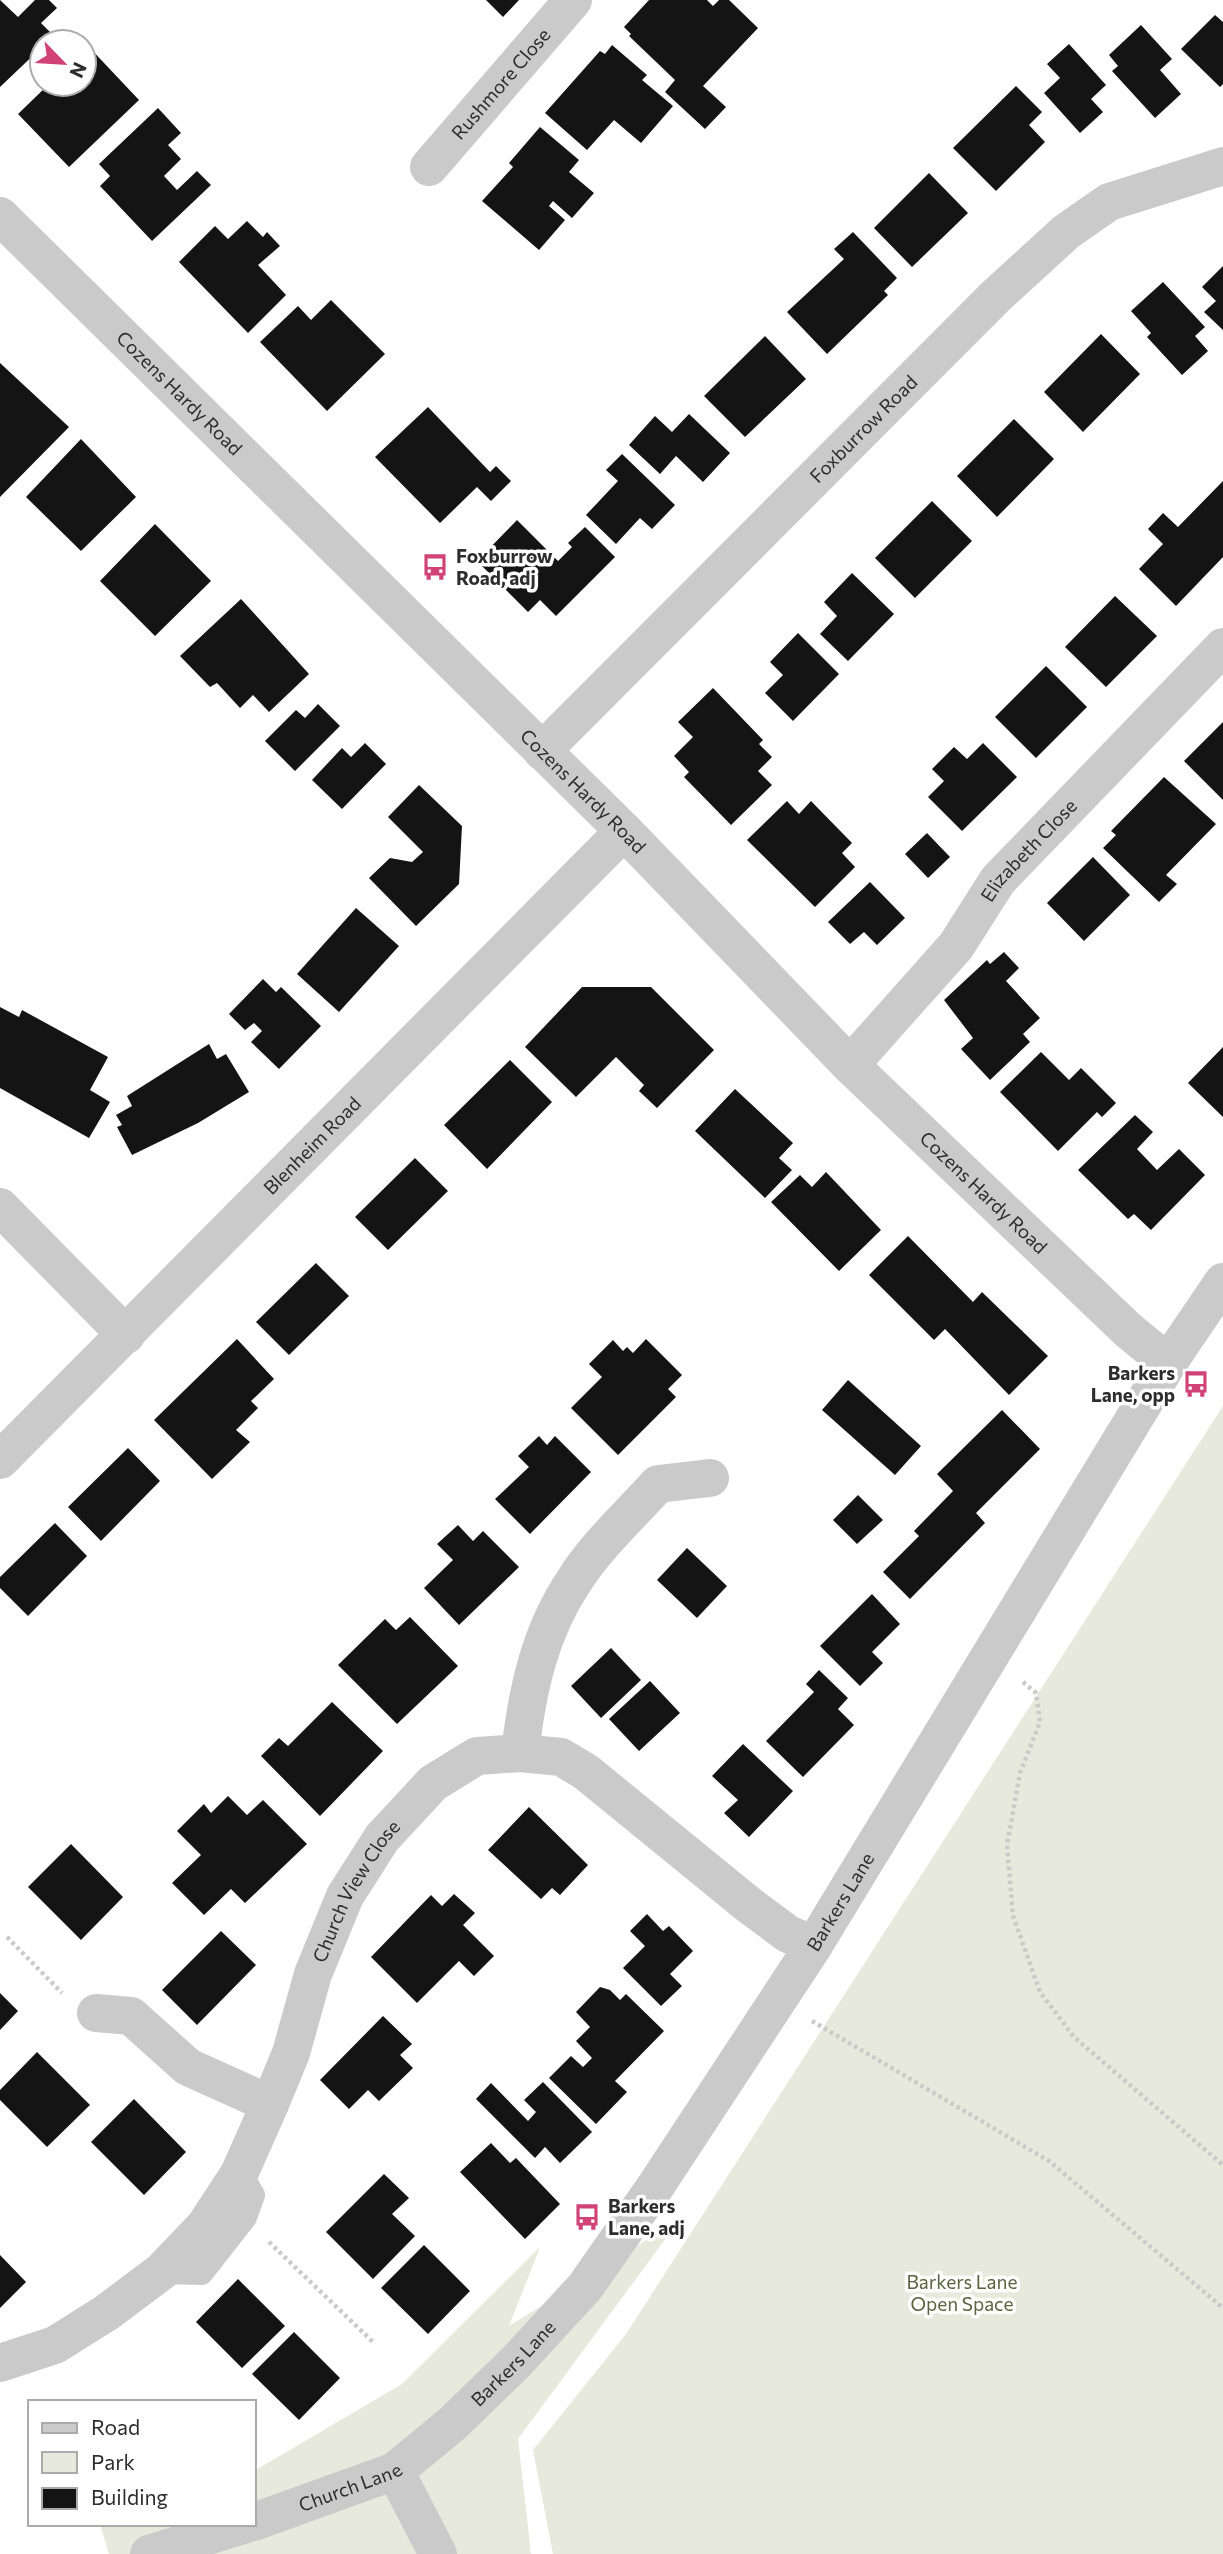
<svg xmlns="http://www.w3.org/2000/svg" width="1223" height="2554" viewBox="0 0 1223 2554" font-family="Commissioner,sans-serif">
<rect width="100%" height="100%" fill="#fff"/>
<path fill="#e7e9dc" d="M1223,1406v1148h-670l-20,-104 93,-116z
M680,2219l-162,220 13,115h-422l-9,-29 154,-1v-53l148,-87 138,-137 -31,79z"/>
<path fill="#141414" d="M0,0l18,17 17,-17h14l8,8 -16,15 13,13 -12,6v5l-42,40z
M486,0h33l-16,17z
M649,0h58l6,6 6,-6h10l29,28 -55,58 23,21 -21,22 -40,-37 10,-12 -46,-44 2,-2 -7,-7z
M1215,15l8,7v62l-3,3 -39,-38z
M1141,25l31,34 -12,11 21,24 -26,24 -43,-47 6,-5 -9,-11z
M1069,44l37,41 -15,14 12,13 -23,21 -36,-40 16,-15 -13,-14z
M612,45l35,30 -5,5 31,26 -32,37 -27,-23 -27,30 -42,-37 55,-62 5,3z
M88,46l51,54 -70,67 -51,-53 31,-30h35v-34z
M1016,86l26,26 -13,13 16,17 -49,49 -43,-43z
M158,108l23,25 -13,12 13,14 -17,17 13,14 20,-19 14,14 -59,56 -52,-55 10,-10 -11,-12z
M540,127l39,33 -10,12 25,21 -22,25 -19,-17 -4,5 16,14 -26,30 -57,-49 31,-34 -4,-4z
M929,173l39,40 -56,54 -38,-39z
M247,221l16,16 4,-5 13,14 -22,19 28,30 -38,38 -69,-71 36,-36 13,13z
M853,232l44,46 -13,13 4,4 -61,59 -40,-42 57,-53 -10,-10z
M1223,266v64l-19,-18 12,-11 -14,-14z
M1163,282l42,45 -10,9 13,15 -26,24 -35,-38 4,-4 -20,-22z
M331,300l54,54 -58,57 -67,-69 38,-36 13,14z
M1101,334l39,40 -57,58 -39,-40z
M765,336l41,43 -61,58 -41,-41z
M0,363l69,64 -69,70z
M428,407l62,65 6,-6 15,15 -20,20 -14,-14 -37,36 -65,-66z
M689,414l41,39 -27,29 -27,-26 -16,18 -31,-29 26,-29 17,16z
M1014,419l40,40 -57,58 -40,-41z
M81,439l55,58 -55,54 -55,-54z
M622,454l53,51 -23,24 -12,-11 -24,26 -30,-29 32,-34 -12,-11z
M1223,481v76l-47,49 -37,-37 24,-25 -15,-15 15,-16 15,14z
M932,501l40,40 -57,57 -40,-40z
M517,520l41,41 14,-14 -4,-4 17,-16 30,30 -59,59 -16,-16 -12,12 -51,-51z
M155,524l56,57 -56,55 -55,-55z
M852,573l42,41 -46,47 -28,-27 17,-18 -13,-14z
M1115,596l42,40 -51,51 -41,-40z
M241,599l68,75 -40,38 -16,-17 -13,13 -23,-25 -7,4 -30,-31z
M798,633l41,41 -46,47 -28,-28 18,-18 -13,-13z
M1046,666l41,41 -51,51 -41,-41z
M713,688l50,52 -4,4 13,13 -14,14 14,14 -41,40 -47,-48 5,-5 -15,-16 19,-19 -15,-15z
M318,704l22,22 -45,45 -30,-30 31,-31 9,8z
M1223,722v78l-39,-39z
M365,743l21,21 -44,45 -30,-29 30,-32 9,9z
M983,743l34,34 -55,54 -34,-34 16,-16 -12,-12 22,-22 13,12z
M1164,777l52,47 -50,51 11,9 -18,18 -56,-54 13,-13 -5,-4z
M419,785l43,41 -3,58 -43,42 -47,-48 21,-20 22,4 11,-10 -35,-35z
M787,801l12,13 12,-13 41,42 -10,10 13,14 -40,40 -68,-67z
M927,833l23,24 -22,21 -23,-24z
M1093,857l37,38 -46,46 -37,-38z
M870,882l35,36 -28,27 -13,-13 -14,12 -22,-22z
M356,908l43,38 -60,66 -42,-38z
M1004,952l15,16 -13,13 34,37 -17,16 7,8 -40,38 -29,-31 12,-11 -29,-38 43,-40 3,4z
M263,979l13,13 5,-5 40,39 -42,43 -28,-27 11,-11 -8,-8 -9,7 -16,-16z
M582,987h69l63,63 -57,58 -18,-17 5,-6 -28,-28 -40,40 -51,-50z
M0,1007l19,10 3,-7 86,47 -18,33 20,12 -21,36 -89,-50z
M209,1044l8,15 9,-5 23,38 -51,31 -66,32 -15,-28 5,-2 -6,-10 16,-9 -5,-10z
M1223,1047v70l-35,-34z
M1041,1052l28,28 12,-12 35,35 -14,14 -5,-5 -39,39 -58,-59z
M510,1060l42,42 -65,67 -43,-44z
M735,1089l58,54 -14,15 13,12 -27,28 -70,-67z
M1135,1115l18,17 -16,17 20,21 22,-21 26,26 -54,55 -17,-16 -6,5 -50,-49z
M415,1158l33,33 -60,59 -33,-33z
M826,1172l55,58 -42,41 -68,-69 29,-27 12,12z
M908,1236l65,66 9,-10 66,64 -39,39 -64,-66 -11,11 -65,-65z
M316,1263l33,33 -60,59 -33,-33z
M237,1339l37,40 -23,22 7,7 -22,22 14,12 -38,37 -58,-59z
M646,1339l36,36 -14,14 8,8 -58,58 -47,-47 31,-31 -13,-13 24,-24 10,11 4,-4 6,6z
M848,1380l73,66 -26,29 -73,-65z
M1002,1410l38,39 -64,64 9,10 -75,76 -27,-27 36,-36 -5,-5 39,-40 -16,-17z
M539,1436l8,9 8,-9 36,36 -61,62 -35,-35 34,-32 -11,-11z
M128,1448l32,33 -59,60 -33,-34z
M858,1495l25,25 -26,24 -24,-24z
M55,1523l32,33 -59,60 -28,-28v-11z
M458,1525l15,16 10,-10 36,36 -60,58 -35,-37 29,-28 -16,-16z
M687,1548l40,38 -30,32 -40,-38z
M872,1594l28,30 -28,28 11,11 -23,23 -40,-40z
M410,1617l48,49 -61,58 -59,-59 47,-46 11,11z
M611,1648l30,32 -40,38 -30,-32z
M819,1670l29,28 -10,11 16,16 -51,52 -37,-36 48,-49 -8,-8z
M650,1681l30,32 -41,38 -30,-32z
M332,1702l51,49 -63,65 -59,-60 18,-18 9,8z
M743,1744l50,47 -44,46 -25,-24 14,-13 -26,-24z
M228,1796l19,19 16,-15 44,44 -62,59 -14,-14 -27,26 -32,-32 29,-28 -24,-24 27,-27 7,9z
M529,1807l59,58 -28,30 -8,-7 -11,11 -53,-49z
M71,1844l52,53 -42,43 -53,-53z
M454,1894l21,19 -12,12 31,31 -20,20 -15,-15 -42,42 -46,-46 60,-62 11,11z
M647,1914l16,17 6,-5 24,25 -23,23 12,12 -21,20 -38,-38 22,-22 -15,-15z
M221,1931l35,34 -59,60 -35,-35z
M600,1987l10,3 10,10 6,-6 38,37 -49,50 12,11 -31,32 -47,-46 22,-22 12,11 9,-9 -16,-17 14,-14 -14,-15z
M0,1993l18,18 -18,19z
M383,2016l29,28 -12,11 13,13 -34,33 -11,-11 -19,19 -29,-29z
M37,2052l53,53 -43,42 -47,-47v-10z
M543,2082l49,50 -32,31 -15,-16 -10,11 -59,-59 15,-16 37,38 8,-9 -12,-12z
M134,2099l52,53 -42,43 -53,-53z
M491,2143l19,20 6,-5 44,46 -35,35 -65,-67z
M384,2174l25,24 -17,16 23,22 -42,43 -47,-47z
M424,2245l46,46 -42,43 -47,-46z
M0,2255l26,27 -26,26z
M238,2279l47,47 -43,42 -46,-46z
M294,2332l46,46 -41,42 -47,-46z"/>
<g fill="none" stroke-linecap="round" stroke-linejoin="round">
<path stroke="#cacaca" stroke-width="4.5" stroke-dasharray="3.5 3.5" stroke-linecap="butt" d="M1023,1682l13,11 4,29 -20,51 -13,72 6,71 27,76 34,45 149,128
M7,1937l55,56
M812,2021l237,140 174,147
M269,2242l106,102"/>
<path stroke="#cacaca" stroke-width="26" d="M162,2271l39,1 43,-55 8,-22 -13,-21"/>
<g stroke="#cacaca" stroke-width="38">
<path id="s1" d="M429,167l144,-167"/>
<path id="s2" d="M0,216l624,615 226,234 278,265 40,33"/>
<path id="s3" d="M542,751l454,-455 70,-64 43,-30 114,-36"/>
<path id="s4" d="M850,1065l106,-119 42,-66 225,-233"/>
<path d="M0,1207l126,128"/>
<path id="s5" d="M0,1460l624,-629"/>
<path d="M520,1753c7,-61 19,-120 54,-172 22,-35 56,-66 84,-97l52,-6"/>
<path d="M96,2013l35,3 57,51 82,37"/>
<path id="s6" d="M0,2363l55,-18 51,-32 56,-42 43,-45 34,-52 31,-70 21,-51 22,-79 32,-78 37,-58 51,-55 44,-27 43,-3 41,4 25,15 163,133 39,29 26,11"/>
<path d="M395,2471l43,83"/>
</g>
<g stroke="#cacaca" stroke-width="38">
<path id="s7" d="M254,2522l141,-51 57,-47 64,-62 69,-75 70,-100 159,-242 354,-582 55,-81"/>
<path d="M149,2554l97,-30"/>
</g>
</g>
<defs>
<symbol id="bus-bare" viewBox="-9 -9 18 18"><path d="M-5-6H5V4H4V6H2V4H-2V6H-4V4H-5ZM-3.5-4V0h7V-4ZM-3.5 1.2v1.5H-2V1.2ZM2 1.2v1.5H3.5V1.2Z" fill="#d14376" stroke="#fff" stroke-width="2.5" paint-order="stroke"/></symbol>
</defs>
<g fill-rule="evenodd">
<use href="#bus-bare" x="416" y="548" width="38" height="38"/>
<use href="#bus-bare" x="1177" y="1365" width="38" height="38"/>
<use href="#bus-bare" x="568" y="2198" width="38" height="38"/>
</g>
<g text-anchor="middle" stroke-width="7" stroke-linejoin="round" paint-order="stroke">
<g font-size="19" fill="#2d2d2d" stroke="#fff">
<text dy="7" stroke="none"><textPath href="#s1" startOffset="110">Rushmore Close</textPath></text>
<text dy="7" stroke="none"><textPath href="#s2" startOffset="252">Cozens Hardy Road</textPath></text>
<text dy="7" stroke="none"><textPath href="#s3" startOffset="455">Foxburrow Road</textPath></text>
<text dy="7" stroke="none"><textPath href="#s2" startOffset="819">Cozens Hardy Road</textPath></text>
<text dy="7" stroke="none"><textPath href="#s4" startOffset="280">Elizabeth Close</textPath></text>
<text dy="7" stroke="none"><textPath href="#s5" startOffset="443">Blenheim Road</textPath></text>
<text dy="7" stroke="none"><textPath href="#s2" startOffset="1386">Cozens Hardy Road</textPath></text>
<text dy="7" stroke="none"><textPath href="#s6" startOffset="620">Church View Close</textPath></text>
<text dy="7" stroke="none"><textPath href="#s7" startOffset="877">Barkers Lane</textPath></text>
<text dy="7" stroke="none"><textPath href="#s7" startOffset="310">Barkers Lane</textPath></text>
<text dy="7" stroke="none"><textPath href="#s7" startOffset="102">Church Lane</textPath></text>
</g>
<g font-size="19" font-weight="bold" fill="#2d2d2d" stroke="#fff" text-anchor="start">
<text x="456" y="563">Foxburrow<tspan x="456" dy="22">Road, adj</tspan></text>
<text x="1175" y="1380" text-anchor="end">Barkers<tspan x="1175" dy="22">Lane, opp</tspan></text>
<text x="608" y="2213">Barkers<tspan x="608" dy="22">Lane, adj</tspan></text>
</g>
<g font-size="19" fill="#5b6340" stroke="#fff">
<text x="962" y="2289">Barkers Lane<tspan x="962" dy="22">Open Space</tspan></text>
</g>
</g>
<rect x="28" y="2400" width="228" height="126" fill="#ffffff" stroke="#ababab" stroke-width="2"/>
<rect x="42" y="2423" width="35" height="10" fill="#cacaca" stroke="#ababab" stroke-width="2"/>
<text x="91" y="2435" font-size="21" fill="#2d2d2d">Road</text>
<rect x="42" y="2452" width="35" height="21" fill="#e7e9dc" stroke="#ababab" stroke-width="2"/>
<text x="91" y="2470" font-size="21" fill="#2d2d2d">Park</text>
<rect x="42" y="2488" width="35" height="21" fill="#141414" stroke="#ababab" stroke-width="2"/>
<text x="91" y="2505" font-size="21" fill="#2d2d2d">Building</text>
<g transform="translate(63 63) rotate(115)"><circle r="33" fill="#ffffff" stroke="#ababab" stroke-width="2"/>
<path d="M0-5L12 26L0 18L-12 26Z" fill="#d14376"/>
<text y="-10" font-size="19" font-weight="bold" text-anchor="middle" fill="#2d2d2d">N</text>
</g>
</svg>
